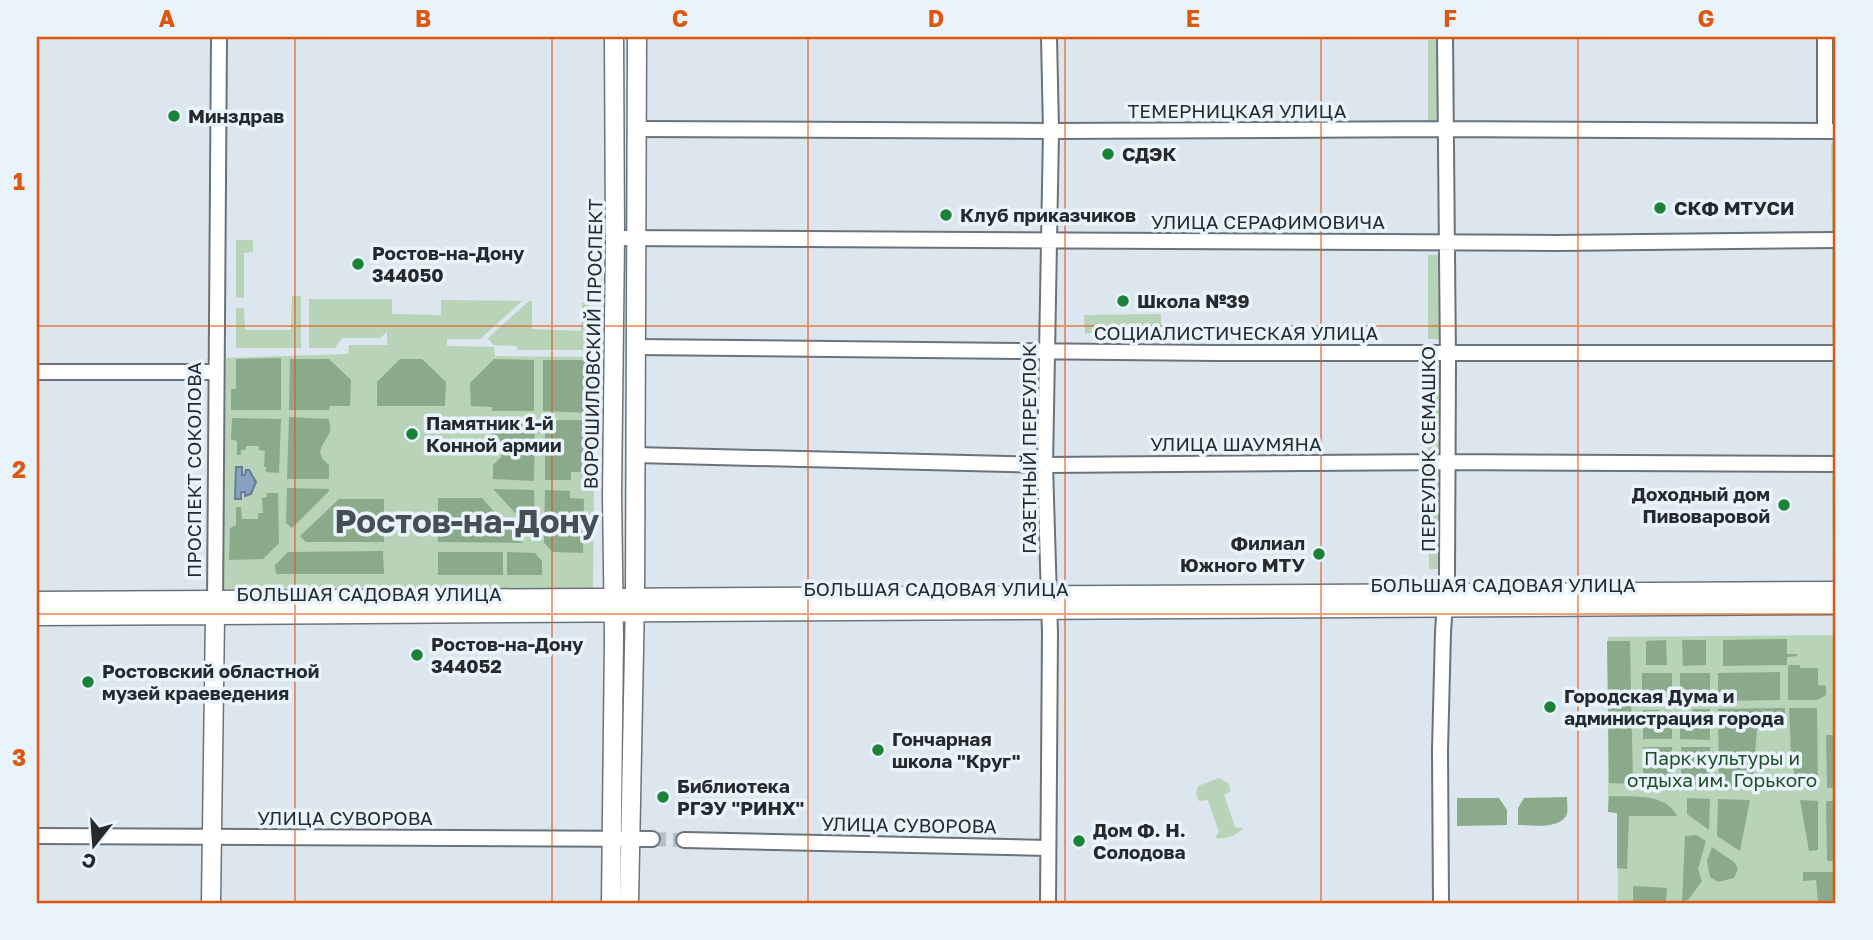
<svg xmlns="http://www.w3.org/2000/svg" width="1873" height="940" viewBox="0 0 1873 940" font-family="'Golos Text',sans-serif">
<rect width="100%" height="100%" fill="#dbe6ee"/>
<path fill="#b8d3b7" d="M1830,37h6v84h-6z
M1428,40h12v81h-12z
M1836,142v89h-4l-1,-88z
M236,240h17v12l-9,1v45l-8,-1z
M1832,249h4v94h-4z
M1428,255h12v84h-12z
M292,296h9v52h-65v-40h8l1,22h46z
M309,299h83v15l49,1v-15l81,1 -42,38h-33v7l47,1 1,9 100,1 -2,232h-370l3,-231 122,-4 1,-9h38v-13l-7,6h-38l-7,10h-26z
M529,301h3v28l49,2 1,-28h7v40l-5,7h-66l-2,-4 -23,-1 -5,-7z
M1161,314v18l-76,1 -1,-18z
M1832,360h4v96h-4z
M1428,366h12v86h-12z
M1832,471h4v113h-3z
M1429,481h13v88h-13z
M1836,635v268h-218l-1,-91h-9v-175z
M1219,778l9,5 3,8 -7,4 11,32 8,1c-5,7 -19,12 -28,10l4,-6 -11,-32 -9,1 -3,-7 2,-8z"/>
<path fill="#8baa8b" d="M281,358v52h-50v-21h5v-30z
M290,359h39l22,21 -1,26h-20l-1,4h-40z
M400,359h22l24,23 -1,24h-68v-24z
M494,359l40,1v51h-42v-4l-21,-1 -1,-23z
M543,360h39l7,6v47l-46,-2z
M289,417l40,2c0,4 2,8 1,12 -4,13 -19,20 -1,34v14h-42z
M232,418l49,1 -2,54 -13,-1v-5h-2l1,-16 -6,-1v-4h-13v4h-5v5h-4v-14l-6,-2z
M493,419h42l-1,62 -41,-2v-14l8,-8 2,-10 -4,-9 -7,-4z
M545,420h43v52h-17v8h-26z
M287,488l42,1v2l-37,37 -6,-5z
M493,489l41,1 1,38 -3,3z
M545,490l25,1v7l14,1 -1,54 -30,-1 -9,-9z
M266,493h12l1,50 -16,16 -34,1 1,-32 6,-3v-18h5l1,12h16v-6h5l-1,-15 5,-1z
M438,498h44l41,45 -85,-1z
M339,499h45v43h-78l-6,-6z
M383,551l1,23h-108l-1,-9 13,-13z
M438,552h65v23h-65z
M507,552l28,1 7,8v14h-35z
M1787,639v15h10v2l-10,1v8l-64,1v-26z
M1666,640l1,25h-21v-24z
M1682,640h24v25l-23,1z
M1607,641h23l3,143 -24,-1z
M1788,665h12v3h18v17l8,1v9l-9,5h-29z
M1780,672v28l-62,1v-28z
M1642,673h30v16l-9,4 -5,9h-16z
M1680,673h30v28l-17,1 -6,-9 -7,-4z
M1785,708v20l-28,1 -4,58 -34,-1 -1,-77z
M1789,708h28l1,79h-21l-6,-33z
M1693,709h17v31l-30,-1v-16l9,-6z
M1643,710h16l3,7 10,6v16h-29z
M1826,735h7l1,53h-7z
M1643,747h29l1,38 -30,-1z
M1681,747h29v38h-29z
M1609,796c21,1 57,-4 68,20h-48l-2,53 -10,-1v-55l-9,-1z
M1567,797c0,5 1,13 0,17 -6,16 -36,11 -49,11v-17l6,-10z
M1457,798h42l8,12v15l-50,1z
M1687,798l23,1 -1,31 -22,-16z
M1718,799l32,1 -10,51 -23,-15z
M1800,800l18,1v49l-9,1z
M1826,801h8v60h-7z
M1696,835l10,6 -8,28 4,12 -13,18 -7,3 3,-66z
M1712,847l22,15 4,7 -4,9 -16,4 -8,-5 -3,-16z
M1803,872h31l1,31h-17l-2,-23 -13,1z
M1633,886l34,2 -1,13 -33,1z"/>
<path fill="#87a1c0" stroke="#6a7d94" stroke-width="2" d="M236,467h6v8h3l1,-5h3l7,12 -5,12 -6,2v-4h-4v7h-6z"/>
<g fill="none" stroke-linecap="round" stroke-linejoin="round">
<path stroke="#b7c0c7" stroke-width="14" stroke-dasharray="14 7" stroke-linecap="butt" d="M652,839l32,1"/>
<defs>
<path id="minor" d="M1825,37v94
M638,129l413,2 395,-2 390,2
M615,238l941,5 280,-3
M636,347l581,6h619
M37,372h178
M635,455l410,10 403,-3 388,2
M215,607l4,-570
M37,836l615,3
M684,840l364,8
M1048,903l2,-270 -5,-168 6,-334 -2,-94
M1441,903l-1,-153 3,-118 4,-57 1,-213 -3,-325"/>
<path id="major" d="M37,601l1799,-10
M37,616l1799,-11
M211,903l4,-287
M611,903l3,-266 -2,-142 3,-257 -1,-201
M629,903l6,-304 2,-562"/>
</defs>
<use href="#minor" stroke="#6a737b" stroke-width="18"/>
<use href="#major" stroke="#6a737b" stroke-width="21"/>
<use href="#minor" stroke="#fff" stroke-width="14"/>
<use href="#major" stroke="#fff" stroke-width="18"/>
</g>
<path fill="none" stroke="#de570e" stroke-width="2" stroke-opacity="0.55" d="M295,37v866M552,37v866M808,37v866M1065,37v866M1321,37v866M1578,37v866M37,326h1799M37,614h1799"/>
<g fill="#1b8338" stroke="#e9f3fc" stroke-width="2.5">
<circle cx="174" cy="116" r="7"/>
<circle cx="1108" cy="154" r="7"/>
<circle cx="1660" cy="208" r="7"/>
<circle cx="946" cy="215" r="7"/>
<circle cx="358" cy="264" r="7"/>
<circle cx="1123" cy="301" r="7"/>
<circle cx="412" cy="434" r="7"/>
<circle cx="1784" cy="505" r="7"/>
<circle cx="1319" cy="554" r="7"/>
<circle cx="417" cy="655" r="7"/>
<circle cx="88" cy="682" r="7"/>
<circle cx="1550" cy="707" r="7"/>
<circle cx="878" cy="750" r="7"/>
<circle cx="663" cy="797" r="7"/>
<circle cx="1079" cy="841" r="7"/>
</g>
<g text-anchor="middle" stroke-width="7" stroke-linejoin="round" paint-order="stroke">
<g font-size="19" fill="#262a2d" stroke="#e9f3fc">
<text x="1237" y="118">ТЕМЕРНИЦКАЯ УЛИЦА</text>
<text x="1268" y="229">УЛИЦА СЕРАФИМОВИЧА</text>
<text x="1236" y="340">СОЦИАЛИСТИЧЕСКАЯ УЛИЦА</text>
<text transform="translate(593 344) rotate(-89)" y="7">ВОРОШИЛОВСКИЙ ПРОСПЕКТ</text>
<text x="1236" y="451">УЛИЦА ШАУМЯНА</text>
<text transform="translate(1029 449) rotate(-90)" y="7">ГАЗЕТНЫЙ ПЕРЕУЛОК</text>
<text transform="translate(1428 449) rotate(-90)" y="7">ПЕРЕУЛОК СЕМАШКО</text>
<text transform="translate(194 470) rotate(-90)" y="7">ПРОСПЕКТ СОКОЛОВА</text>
<text x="1503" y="592">БОЛЬШАЯ САДОВАЯ УЛИЦА</text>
<text x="936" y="596">БОЛЬШАЯ САДОВАЯ УЛИЦА</text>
<text x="369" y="601">БОЛЬШАЯ САДОВАЯ УЛИЦА</text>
<text x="345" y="825">УЛИЦА СУВОРОВА</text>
<text transform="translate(909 825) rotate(1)" y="7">УЛИЦА СУВОРОВА</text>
</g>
<g font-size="19" font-weight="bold" fill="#262a2d" stroke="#e9f3fc" text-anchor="start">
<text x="188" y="123">Минздрав</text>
<text x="1122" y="161">СДЭК</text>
<text x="1674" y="215">СКФ МТУСИ</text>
<text x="960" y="222">Клуб приказчиков</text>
<text x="372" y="260">Ростов-на-Дону<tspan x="372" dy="22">344050</tspan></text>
<text x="1137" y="308">Школа №39</text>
<text x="426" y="430">Памятник 1-й<tspan x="426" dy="22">Конной армии</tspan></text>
<text x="1770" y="501" text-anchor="end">Доходный дом<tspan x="1770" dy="22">Пивоваровой</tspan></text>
<text x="1305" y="550" text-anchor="end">Филиал<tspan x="1305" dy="22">Южного МТУ</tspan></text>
<text x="431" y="651">Ростов-на-Дону<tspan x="431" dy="22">344052</tspan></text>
<text x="102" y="678">Ростовский областной<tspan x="102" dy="22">музей краеведения</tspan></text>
<text x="1564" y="703">Городская Дума и<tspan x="1564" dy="22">администрация города</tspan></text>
<text x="892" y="746">Гончарная<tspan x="892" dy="22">школа "Круг"</tspan></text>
<text x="677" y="793">Библиотека<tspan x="677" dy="22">РГЭУ "РИНХ"</tspan></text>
<text x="1093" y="837">Дом Ф. Н.<tspan x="1093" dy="22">Солодова</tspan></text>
</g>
<g font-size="19" fill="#214e24" stroke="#e9f3fc">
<text x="1722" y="765">Парк культуры и<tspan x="1722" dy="22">отдыха им. Горького</tspan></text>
</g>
<g font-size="33" font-weight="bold" fill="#464f56" stroke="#e9f3fc">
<text x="467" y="533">Ростов-на-Дону</text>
</g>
</g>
<rect width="1873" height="940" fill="none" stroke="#e9f3fc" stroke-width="77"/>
<g transform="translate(94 845) rotate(197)" stroke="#e9f3fc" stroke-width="5" paint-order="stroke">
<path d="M0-5L12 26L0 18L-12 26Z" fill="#262a2d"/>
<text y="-10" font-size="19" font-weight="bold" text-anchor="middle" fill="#262a2d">С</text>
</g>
<rect x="38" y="38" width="1796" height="864" fill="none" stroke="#de570e" stroke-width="2.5"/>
<g font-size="23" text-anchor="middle" font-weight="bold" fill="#de570e">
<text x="167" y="27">A</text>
<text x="423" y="27">B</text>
<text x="680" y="27">C</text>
<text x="936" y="27">D</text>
<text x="1193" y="27">E</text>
<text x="1450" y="27">F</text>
<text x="1706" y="27">G</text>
<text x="19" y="190">1</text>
<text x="19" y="478">2</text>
<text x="19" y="766">3</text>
</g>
</svg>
